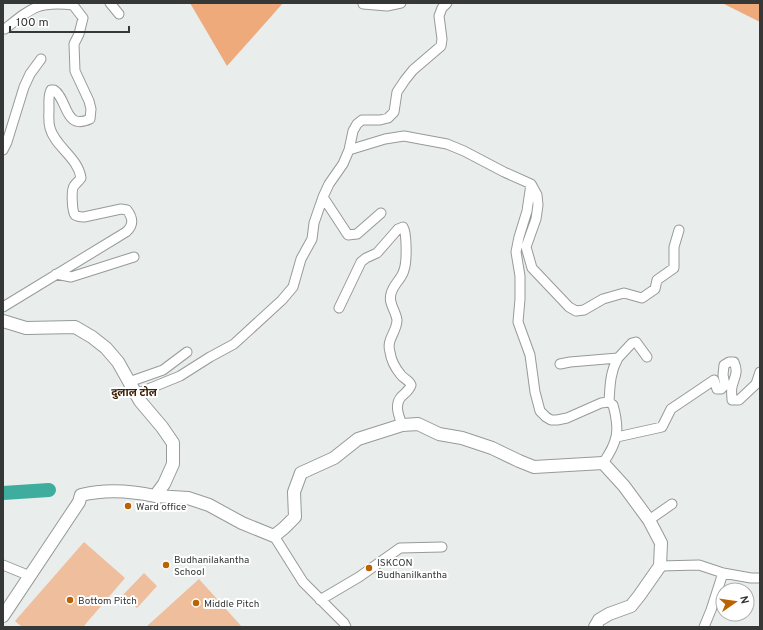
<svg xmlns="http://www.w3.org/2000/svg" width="763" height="630" viewBox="0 0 763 630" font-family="Overpass,'Noto Sans Devanagari',sans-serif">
<rect width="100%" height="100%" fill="#e9edec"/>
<path fill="#efbe9c" d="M84,542l41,36 -42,49h-61l-7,-6z
M144,573l13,13 -20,22 -14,-13z
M199,579l43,48h-96z"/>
<path fill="#eeaa7a" d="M190,3h93l-56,63z
M722,3h38v19z"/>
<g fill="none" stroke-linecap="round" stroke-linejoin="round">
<path stroke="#3fad9d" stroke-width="14" d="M3,493l46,-3"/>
<defs>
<path id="street" d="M110,3l9,11
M363,4l24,2 14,-3
M3,150l4,-8 17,-55 6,-13 11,-15
M349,150l36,-11 19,-3 16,3 27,5 17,7 40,21 27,12
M323,197l25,38 9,-1 24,-21
M56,274l15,3 63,-20
M3,307l123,-75c8,-7 7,-14 1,-22l-6,-1 -37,8c-4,0 -6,0 -9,-2 -3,-4 -4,-25 -1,-29 2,-3 5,-5 7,-8 -3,-21 -26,-31 -31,-50 -2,-7 -1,-13 -1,-19 0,-7 -1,-13 2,-19h3c14,9 10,41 36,29l1,-10 -2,-8 -14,-30 -1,-27 5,-10 4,-16 -10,-13c-35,-4 -42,3 -68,24
M339,308l22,-46 5,-4 11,-5 21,-24 5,-2c4,6 4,35 1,43 -2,9 -11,14 -13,24 -3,9 5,17 6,26 0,12 -11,19 -7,32 1,8 6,17 11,23 3,4 8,5 10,10 -2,6 -6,8 -10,12 -7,8 -2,19 1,28
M618,358l14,-15 4,-1 11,15
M560,364l10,-2 48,-4c-8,14 -8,28 -9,44
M129,382l34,-12 24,-18
M136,394l44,-18 30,-19 24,-13 48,-44 11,-13 8,-28 11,-20 2,-16 9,-26 6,-13 14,-20 6,-14 4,-19 4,-7 5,-4h18l8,-2 6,-6 3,-20 8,-12 8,-10 28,-24 1,-7 -3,-23 3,-8 5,-5
M617,437l45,-10 9,-18 43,-29 3,9h4l4,-4 -2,-10 1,-10 5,-3h5c5,11 0,15 -2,25 -1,4 0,9 0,13h7l17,-16 4,-12
M603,463c15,-21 17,-33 10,-58l-4,-3 -8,1 -34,15 -10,2h-6l-5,-3 -6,-6 -5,-19 -5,-37 -12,-33 2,-23v-23l-4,-24 3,-15 8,-26 4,-27 6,11 1,10 -2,14 -10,28 6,21 37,39 7,4 8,-1 19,-11 21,-6 18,5 13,-9 2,-9 17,-12v-21l5,-17
M649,520l23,-16
M274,536l29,46 41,41 2,4
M3,565l27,11
M660,566l39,-1 24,8 28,5h9
M320,600l39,-23 41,-29 42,-1
M704,627l7,-17 12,-37"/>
<path id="secondary" d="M3,321l23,7 49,-1 17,10 14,11 12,14 22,39 22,26 11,16v21l-9,20 -9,12c-23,-5 -50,-7 -74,-1l-2,7 -76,114
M155,496l33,2 21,7 33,18 32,13 10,-8 11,-11 -1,-25 7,-19 33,-15 24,-19 44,-14 16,-1 21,10 23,4 30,10 27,13 15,6 69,-4 21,23 25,34 12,23 -1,23 -21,30 -8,10 -22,8 -10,6 -4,7"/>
</defs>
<use href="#street" stroke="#969a99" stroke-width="11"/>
<use href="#secondary" stroke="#969a99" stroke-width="14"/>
<use href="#street" stroke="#fff" stroke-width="9"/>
<use href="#secondary" stroke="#fff" stroke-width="12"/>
</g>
<g fill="#bc6301" stroke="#fff" stroke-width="1.5">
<circle cx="128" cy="506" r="4"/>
<circle cx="166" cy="565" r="4"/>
<circle cx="369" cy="568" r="4"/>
<circle cx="70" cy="600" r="4"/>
<circle cx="196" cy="603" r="4"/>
</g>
<g text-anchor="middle" stroke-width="4" stroke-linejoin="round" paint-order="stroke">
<g font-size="10" fill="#363737" stroke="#fff" text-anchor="start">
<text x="136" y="510">Ward office</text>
<text x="174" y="563">Budhanilakantha<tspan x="174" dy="12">School</tspan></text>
<text x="377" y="566">ISKCON<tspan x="377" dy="12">Budhanilkantha</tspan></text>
<text x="78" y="604">Bottom Pitch</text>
<text x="204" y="607">Middle Pitch</text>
</g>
<g font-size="11" font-weight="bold" fill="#402108" stroke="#fff">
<text x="134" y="396">दुलाल टोल</text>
</g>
</g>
<rect width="763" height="630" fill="none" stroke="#363737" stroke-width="8"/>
<g transform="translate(735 602) rotate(77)"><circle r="19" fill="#ffffff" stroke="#afafaf"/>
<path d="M0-3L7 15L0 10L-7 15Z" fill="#bc6301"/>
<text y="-6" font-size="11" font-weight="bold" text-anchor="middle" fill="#363737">N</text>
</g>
<path d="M10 26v6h119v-6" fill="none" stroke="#363737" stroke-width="2"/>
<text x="16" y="26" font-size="12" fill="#363737" stroke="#ffffff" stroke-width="3" paint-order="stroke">100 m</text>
</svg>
